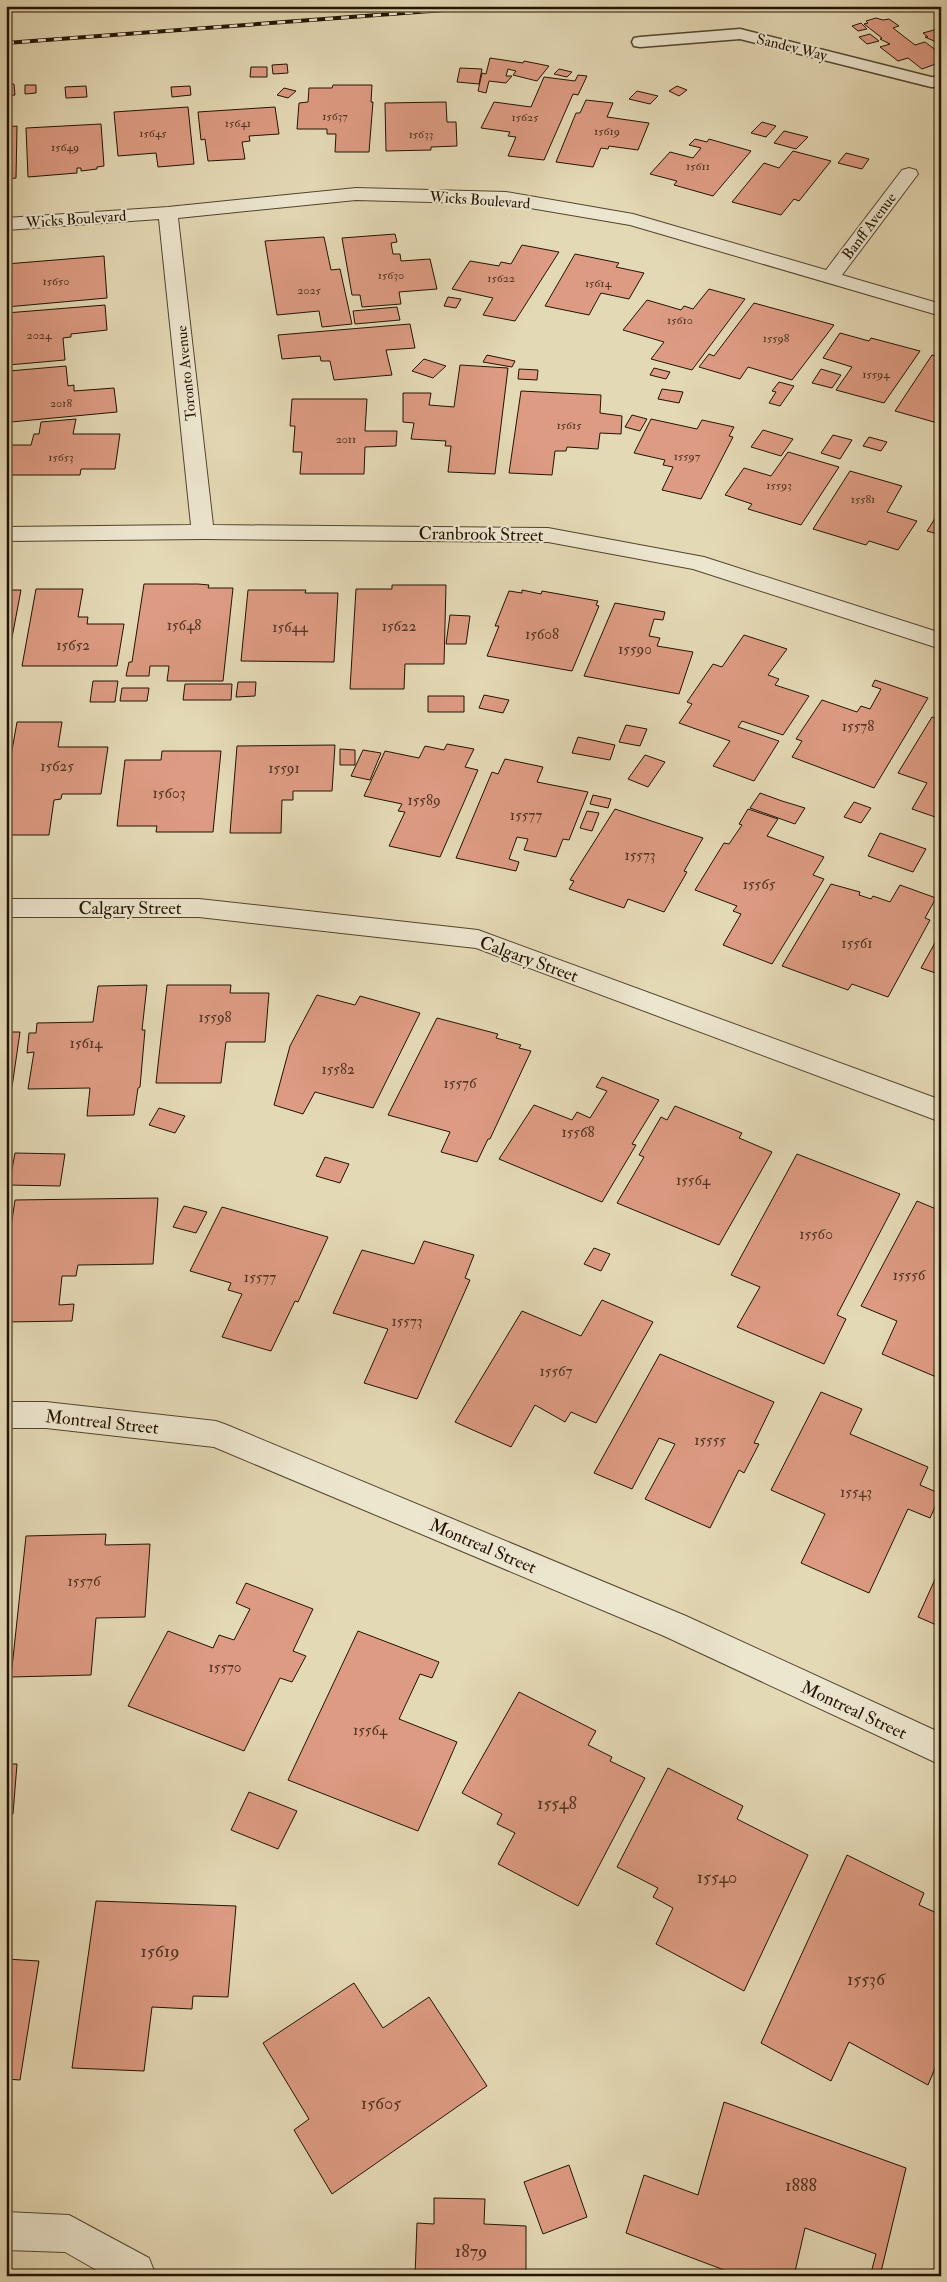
<svg xmlns="http://www.w3.org/2000/svg" width="947" height="2282" viewBox="0 0 947 2282" font-family="'IM FELL Double Pica',serif">
<rect width="100%" height="100%" fill="#e4d9b5"/>
<filter id="stains"><feTurbulence type="fractalNoise" baseFrequency=".004" numOctaves="4"/><feColorMatrix values="0 0 0 0 .2 0 0 0 0 .09 0 0 0 0 .02 0 0 0 .5 -.17"/></filter>
<radialGradient id="worn" r=".72"><stop offset=".6" stop-color="#630" stop-opacity="0"/><stop offset="1" stop-color="#630" stop-opacity=".3"/></radialGradient>
<path fill="#dd9b83" stroke="#221300" d="M876,18l7,2 6,-1 10,7 -6,2 22,17 10,-3 16,12v8l-19,7 -14,-11 -10,3 -18,-14 10,-3 -10,-5 2,-1 -18,-14 4,-1 -2,-2z
M861,23l6,6 -9,2 -6,-5z
M941,28v21l-7,-8 -9,-4h3l-5,-4z
M870,34l9,7 -12,3 -8,-7z
M490,58l33,5 1,-2 25,5 -12,15 -24,-6 3,-4 -8,-2 -2,7h6l-6,7 -17,-2 -3,12 -8,-2 4,-18 4,1z
M287,64l1,9 -15,1 -1,-9z
M251,67h16v10h-17z
M460,68l22,1 -3,15 -22,-2z
M559,69l13,3 -5,5 -13,-3z
M578,75l9,1 -9,19 -5,-1 -29,66 -36,-4 8,-19 -8,-1 2,-4 -29,-4 13,-26 37,5 13,-30 31,4z
M14,84l1,11 -9,1v-11z
M25,85h11v8l-11,1z
M333,85h39l-1,17h2l-4,50h-34l1,-18h-9v-5h-30l2,-26 9,-1 1,-14h23z
M86,86l1,11 -21,1 -1,-11z
M190,86l1,9 -19,2 -1,-10z
M677,86l10,4 -8,6 -10,-5z
M284,88l12,3 -8,7 -11,-3z
M637,91l21,5 -8,8 -21,-5z
M586,100l27,3 -6,14 42,6 -11,27 -29,-4 -1,3 -7,-1 -8,19 -37,-5 20,-49h4z
M446,102l1,20h9l1,24 -26,1v3l-45,1 -1,-48z
M188,107l6,57 -36,3 -2,-14 -38,3 -4,-44z
M275,107l4,27 -30,2 1,5 -8,1 3,17 -37,2 -3,-22 -4,1 -3,-28z
M762,122l14,4 -10,11 -15,-4z
M101,124l3,42 -7,1v2l-16,2v-3h-4v5l-49,4 -2,-49z
M17,126l-1,52 -10,1v-52z
M784,131l24,6 -12,12 -22,-6z
M695,139l12,3 2,-3 42,12 -38,45 -39,-11 3,-4 -27,-7 20,-22 23,6 8,-10 -12,-3z
M793,151l38,10 -32,40 -5,-2 -13,16 -49,-13 32,-39 15,5z
M846,153l23,6 -7,10 -24,-6z
M395,234l2,8 -6,1 2,11h7l1,7 29,-2 7,30 -38,3 2,12 -39,3 -2,-12h-8l-10,-57z
M324,237l7,33 9,-1 12,55 -30,3 -3,-16 -42,4 -12,-74z
M522,245l37,7 -44,69 -32,-6 10,-17 -41,-9 18,-28 29,5 2,-4 10,2z
M575,254l44,9 -3,4 28,6 -15,26 -28,-6 -12,22 -44,-9z
M104,256l3,42 -101,9v-43z
M709,289l36,10 -53,71 -41,-11 13,-17 -41,-12 24,-30 34,10 3,-4 9,3z
M448,297l13,2 -5,9 -12,-2z
M754,303l80,22 -42,55 -44,-13 -8,12 -41,-12 10,-13 5,2z
M105,305l2,25 -36,4v3l-8,1 2,22 -57,5 -2,-52z
M397,307l3,13 -45,4 -2,-13z
M410,324l5,24 -29,2 6,25 -58,5 -4,-19h-9l-1,-5 -38,3 -4,-24z
M840,333l29,8 2,-3 49,13 -36,52 -48,-13 16,-23 -29,-9z
M487,355l28,6 -3,6 -29,-5z
M932,355l9,2v67l-46,-13z
M424,359l22,7 -13,12 -21,-7z
M460,365l48,3 -13,106 -47,-2 3,-26h-6l1,-5 -35,-2 3,-16 -11,-1v-29h28l-2,12 25,2z
M66,366l2,20 6,-1v6l40,-3 3,24 -106,10v-3l-5,1v-27h4l-1,-22z
M654,368l16,4 -4,7 -16,-4z
M519,369l19,1 -1,10 -19,-1z
M821,369l20,6 -9,13 -20,-5z
M779,382l15,4 -14,20 -11,-3 7,-11 -4,-1z
M662,389l21,3 -4,11 -21,-4z
M521,391l80,4 -1,18 22,3 -1,18 -21,-1 -2,16 -31,-2 -1,4h-11l-3,24 -43,-2z
M292,399h75l-2,32h32l-1,15 -31,1 -1,27h-64l2,-22h-9l2,-26h-5z
M632,415l15,4 -7,12 -15,-4z
M76,419l-3,15h47l-5,35h-34l-1,6h-74v-30h25l3,-11h5l2,-12z
M651,419l46,10 5,-9 32,7 -5,9 4,1 -32,62 -39,-9 11,-23 -10,-2 2,-5 -31,-7z
M763,430l30,9 -12,17 -30,-9z
M833,435l19,5 -12,19 -19,-6z
M869,437l18,5 -6,9 -18,-5z
M788,452l51,15 -38,58 -53,-16 4,-5 -27,-9 19,-27 27,8z
M850,471l52,15 -15,26 30,9 -19,29 -29,-9 -3,4 -53,-16z
M941,509v26l-14,-4z
M144,584h54l11,1 -1,3h25l-10,93h-56l2,-15h-19l-1,10h-23l3,-14h3z
M392,585h54l-2,79h-39l-1,25h-54l6,-100h36z
M36,589h47l-5,28h10l-1,7h37l-7,42h-95z
M6,590h15l-15,79z
M248,590h58l-1,3h33l-4,69 -93,-1z
M522,590l19,4 1,-3 56,10 -2,4 3,1 -27,65 -85,-15 12,-30h-4l14,-35 13,2z
M615,603l50,9 -2,8 -9,-1 -5,17 11,2 -3,8 36,6 -14,42 -95,-18z
M450,615l20,1 -4,28h-20z
M744,635l43,14 -19,26 11,4 -4,6 34,11 -26,39 -41,-14 -4,6 41,14 -25,40 -41,-15 17,-25 -51,-18 13,-19 -5,-2 26,-38 9,3z
M875,680l53,18 -54,90 -82,-31 10,-16 -6,-2 26,-39 35,12 4,-6 9,3 11,-20 -9,-3z
M93,681h25l-3,21h-25z
M238,682h18l-1,14 -19,1z
M185,684h47l-1,16h-48z
M122,688h27l-2,13h-27z
M484,695l25,5 -6,13 -24,-5z
M428,696h36v16h-36z
M941,711v108l-29,-10 15,-26 -29,-10 34,-56 5,1z
M17,722h45l-4,25h50l-7,47h-39l-1,5 -7,1 -5,35h-43v-51z
M626,725l21,4 -7,17 -21,-4z
M578,737l37,8 -5,15 -38,-7z
M447,744l27,5 -9,18 13,3 -38,87 -51,-11 16,-34 -7,-1 4,-7 -38,-8 21,-45 34,7 6,-12 19,4z
M335,745l-3,46h-39v9h-11l-1,33h-51l7,-87z
M340,749l15,1v15h-15z
M363,750l18,3 -11,27 -19,-4z
M162,751h59l-8,81h-57l1,-6h-40l8,-66h36z
M645,755l20,7 -17,25 -20,-8z
M505,759l38,8 -6,15 51,10 -19,48 -6,-1 -7,18 -32,-7 4,-11 -11,-2 -8,22 10,3 -3,9 -60,-13 36,-86 6,2z
M760,793l22,8 23,7 -10,16 -45,-16z
M593,795l18,4 -3,9 -18,-4z
M854,802l17,6 -10,15 -17,-6z
M615,809l88,29 -19,33 3,1 -23,40 -36,-13 -4,9 -55,-19 5,-8 -4,-1z
M748,809l30,10 -11,17 57,21 -11,18 11,4 -52,85 -49,-19 18,-31 -8,-3 4,-5 -42,-16 29,-47 5,1 13,-19 -3,-1z
M587,811l12,2 -7,18 -12,-3z
M880,833l46,16 -13,23 -45,-16z
M831,884l29,8 -1,3 12,4 2,-3 17,6 10,-17 36,13 -11,20 5,2 -42,77 -36,-13 -4,6 -66,-24z
M941,932v43l-20,-7z
M147,985l-5,45h3l-5,57 -2,1 -4,27 -47,1 3,-28 -62,1 6,-37 -7,1 2,-20h7l1,-10 56,-1 5,-36z
M167,985h64l-1,8h39l-4,49h-39l-5,41h-65z
M317,995l38,10 5,-9 60,17 -47,95 -58,-16 -12,22 -29,-9 16,-59z
M437,1018l61,16 -2,4 25,7 -2,3 12,3 -41,88h-2l-11,23 -36,-10 9,-20 -62,-17z
M6,1032h14l-8,55 -6,1z
M602,1077l57,23 -27,44 4,1 -34,57 -103,-43 35,-54 38,15 5,-8 13,6 17,-27 -11,-4z
M675,1106l67,27 -3,5 33,14 -53,93 -102,-42 27,-46 -5,-2 22,-38 6,3z
M159,1108l26,8 -10,17 -26,-8z
M15,1153l50,1 -5,32 -51,-1z
M797,1154l103,40 -63,121 9,4 -22,45 -87,-37 23,-40 -29,-12z
M325,1157l24,7 -9,19 -24,-7z
M158,1198l-5,66 -75,1 -2,11h-14l-3,29 15,-1 -2,17 -66,1v-62l9,-60z
M917,1201l24,10v168l-59,-25 15,-33 -36,-15z
M184,1206l23,6 -11,21 -23,-6z
M222,1207l106,30 -30,65 -3,-1 -24,50 -49,-14 20,-43 -14,-4 3,-7 -41,-12z
M424,1241l50,14 -9,23 5,2 -53,119 -53,-16 24,-54 -55,-16 29,-63 52,14z
M594,1248l16,6 -9,17 -17,-7z
M602,1300l51,22 -57,101 -25,-11 -6,10 -30,-17 -24,42 -56,-25 67,-111 59,25z
M660,1354l114,48 -20,41 5,1 -15,29 -5,-3 -29,58 -65,-29 30,-55 -16,-6 -27,51 -38,-16z
M821,1392l41,17 -12,25 78,33 -8,18 21,9 -11,24 -22,-9 -39,84 -68,-30 24,-49 -54,-24z
M106,1534l-1,11 45,-1 -5,73 -49,1 -5,57 -80,2 15,-141z
M941,1566v61l-23,-10z
M246,1583l67,26 -20,42 13,5 -14,26 -12,-4 -36,73 -116,-45 40,-75 45,17 6,-13 15,5 16,-31 -14,-6z
M358,1631l81,31 -7,16 -12,-4 -21,45 58,23 -39,89 -130,-51z
M519,1692l77,39 -8,14 24,12 -2,4 35,17 -67,128 -80,-42 17,-31 -18,-9 5,-10 -40,-21z
M6,1764h11l-4,50h-7z
M668,1768l75,38 -6,13 71,36 -64,136 -88,-47 17,-36 -20,-11 5,-9 -41,-21z
M249,1792l48,19 -19,38 -47,-19z
M847,1855l77,38 -5,12 22,10v139l-13,31 -79,-43 -18,39 -70,-38z
M96,1901l140,5 -8,91 -35,-1 -1,13 -40,-2 -8,64 -72,-3z
M6,1959l33,2 -19,119 -14,-1z
M354,1983l29,45 46,-31 58,89 -155,108 -38,-64 15,-11 -46,-76z
M724,2102l182,66 -26,108 -9,-3 5,-19 -71,-26 -11,48h-54l-114,-43 18,-58 54,20z
M569,2165l18,52 -44,17 -19,-52z
M434,2198l51,1 -1,25 42,2v50h-111l2,-53 17,1z"/>
<g fill="none" stroke-linecap="round" stroke-linejoin="round">
<defs>
<path id="service" d="M740,29l191,48h10v10h-10l-191,-48 -100,8 -6,-1 -2,-4 2,-4 6,-1z"/>
<path id="minor" d="M909,168l7,2 2,4 -76,101 99,29v12l-311,-91 -124,-21 -150,-4 -178,18 35,307 335,3 156,29 237,76v16l-248,-80 -145,-27 -345,-3 -197,2v-14l185,-2 -32,-306 -153,11v-12l162,-11 188,-19 150,4 127,22 193,56 76,-100z
M6,899h193l279,31 463,170v22l-465,-174 -277,-31h-193z
M6,1402h40l170,19 11,4 459,191 255,117v32l-277,-129 -450,-189 -168,-19h-40z
M6,2212l63,3 80,43 7,18h-49l-42,-24 -59,-2z"/>
</defs>
<use href="#service" stroke="#52442d" stroke-width="3"/>
<use href="#minor" stroke="#52442d" stroke-width="2"/>
<use href="#service" fill="#ede6cf" fill-rule="evenodd"/>
<use href="#minor" fill="#ede6cf" fill-rule="evenodd"/>
<defs>
<path id="rail" d="M6,43l492,-37"/>
</defs>
<use href="#rail" stroke="#221300" stroke-width="4"/>
<use href="#rail" stroke="#ede6cf" stroke-width="2.5" stroke-dasharray="8" stroke-linecap="butt"/>
</g>
<g text-anchor="middle" stroke-width="4" stroke-linejoin="round" paint-order="stroke">
<g font-size="12" fill="#513521">
<text x="335" y="120">15637</text>
<text x="525" y="121">15625</text>
<text x="238" y="127">15641</text>
<text x="607" y="135">15619</text>
<text x="153" y="137">15645</text>
<text x="421" y="138">15633</text>
<text x="65" y="151">15649</text>
<text x="698" y="170">15611</text>
<text x="391" y="279">15630</text>
<text x="501" y="282">15622</text>
<text x="56" y="285">15650</text>
<text x="598" y="287">15614</text>
<text x="309" y="294">2025</text>
<text x="680" y="324">15610</text>
<text x="39" y="339">2024</text>
<text x="776" y="342">15598</text>
<text x="876" y="378">15594</text>
<text x="61" y="407">2018</text>
<text x="569" y="429">15615</text>
<text x="346" y="443">2011</text>
<text x="687" y="460">15597</text>
<text x="61" y="461">15653</text>
<text x="779" y="489">15593</text>
<text x="863" y="503">15581</text>
</g>
<g font-size="15" fill="#221300" stroke="#ede6cf">
<text transform="translate(792 47) rotate(14)" y="5">Sandev Way</text>
<text transform="translate(480 200) rotate(4)" y="5">Wicks Boulevard</text>
<text transform="translate(76 219) rotate(-4)" y="5">Wicks Boulevard</text>
<text transform="translate(869 226) rotate(-53)" y="5">Banff Avenue</text>
<text transform="translate(186 373) rotate(-96)" y="5">Toronto Avenue</text>
</g>
<g font-size="15" fill="#513521">
<text x="184" y="630">15648</text>
<text x="399" y="631">15622</text>
<text x="290" y="632">15644</text>
<text x="542" y="639">15608</text>
<text x="73" y="650">15652</text>
<text x="635" y="654">15590</text>
<text x="858" y="731">15578</text>
<text x="57" y="771">15625</text>
<text x="284" y="773">15591</text>
<text x="169" y="798">15603</text>
<text x="424" y="805">15589</text>
<text x="526" y="820">15577</text>
<text x="640" y="860">15573</text>
<text x="759" y="889">15565</text>
<text x="857" y="948">15561</text>
<text x="215" y="1022">15598</text>
<text x="86" y="1048">15614</text>
<text x="338" y="1074">15582</text>
<text x="460" y="1088">15576</text>
<text x="578" y="1137">15568</text>
<text x="693" y="1185">15564</text>
<text x="816" y="1239">15560</text>
<text x="909" y="1280">15556</text>
<text x="260" y="1282">15577</text>
<text x="407" y="1326">15573</text>
<text x="556" y="1376">15567</text>
<text x="710" y="1445">15555</text>
<text x="856" y="1497">15543</text>
<text x="84" y="1586">15576</text>
<text x="225" y="1672">15570</text>
<text x="370" y="1735">15564</text>
</g>
<g font-size="18" fill="#221300" stroke="#ede6cf">
<text transform="translate(481 534) rotate(1)" y="6">Cranbrook Street</text>
<text x="130" y="914">Calgary Street</text>
<text transform="translate(529 959) rotate(20)" y="6">Calgary Street</text>
<text transform="translate(102 1422) rotate(6)" y="6">Montreal Street</text>
<text transform="translate(483 1546) rotate(23)" y="6">Montreal Street</text>
<text transform="translate(854 1710) rotate(25)" y="6">Montreal Street</text>
</g>
<g font-size="18" fill="#513521">
<text x="557" y="1809">15548</text>
<text x="717" y="1883">15540</text>
<text x="160" y="1957">15619</text>
<text x="866" y="1985">15536</text>
<text x="381" y="2109">15605</text>
<text x="801" y="2191">1888</text>
<text x="471" y="2257">1879</text>
</g>
</g>
<rect width="947" height="2282" fill="none" stroke="#e4d9b5" stroke-width="25"/>
<rect x="8" y="8" width="932" height="2267" fill="none" stroke="#221300" stroke-width="2.5"/>
<rect x="12" y="12" width="922" height="2257" fill="none" stroke="#221300"/>
<rect width="100%" height="100%" filter="url(#stains)"/>
<rect width="100%" height="100%" fill="url(#worn)"/>
</svg>
